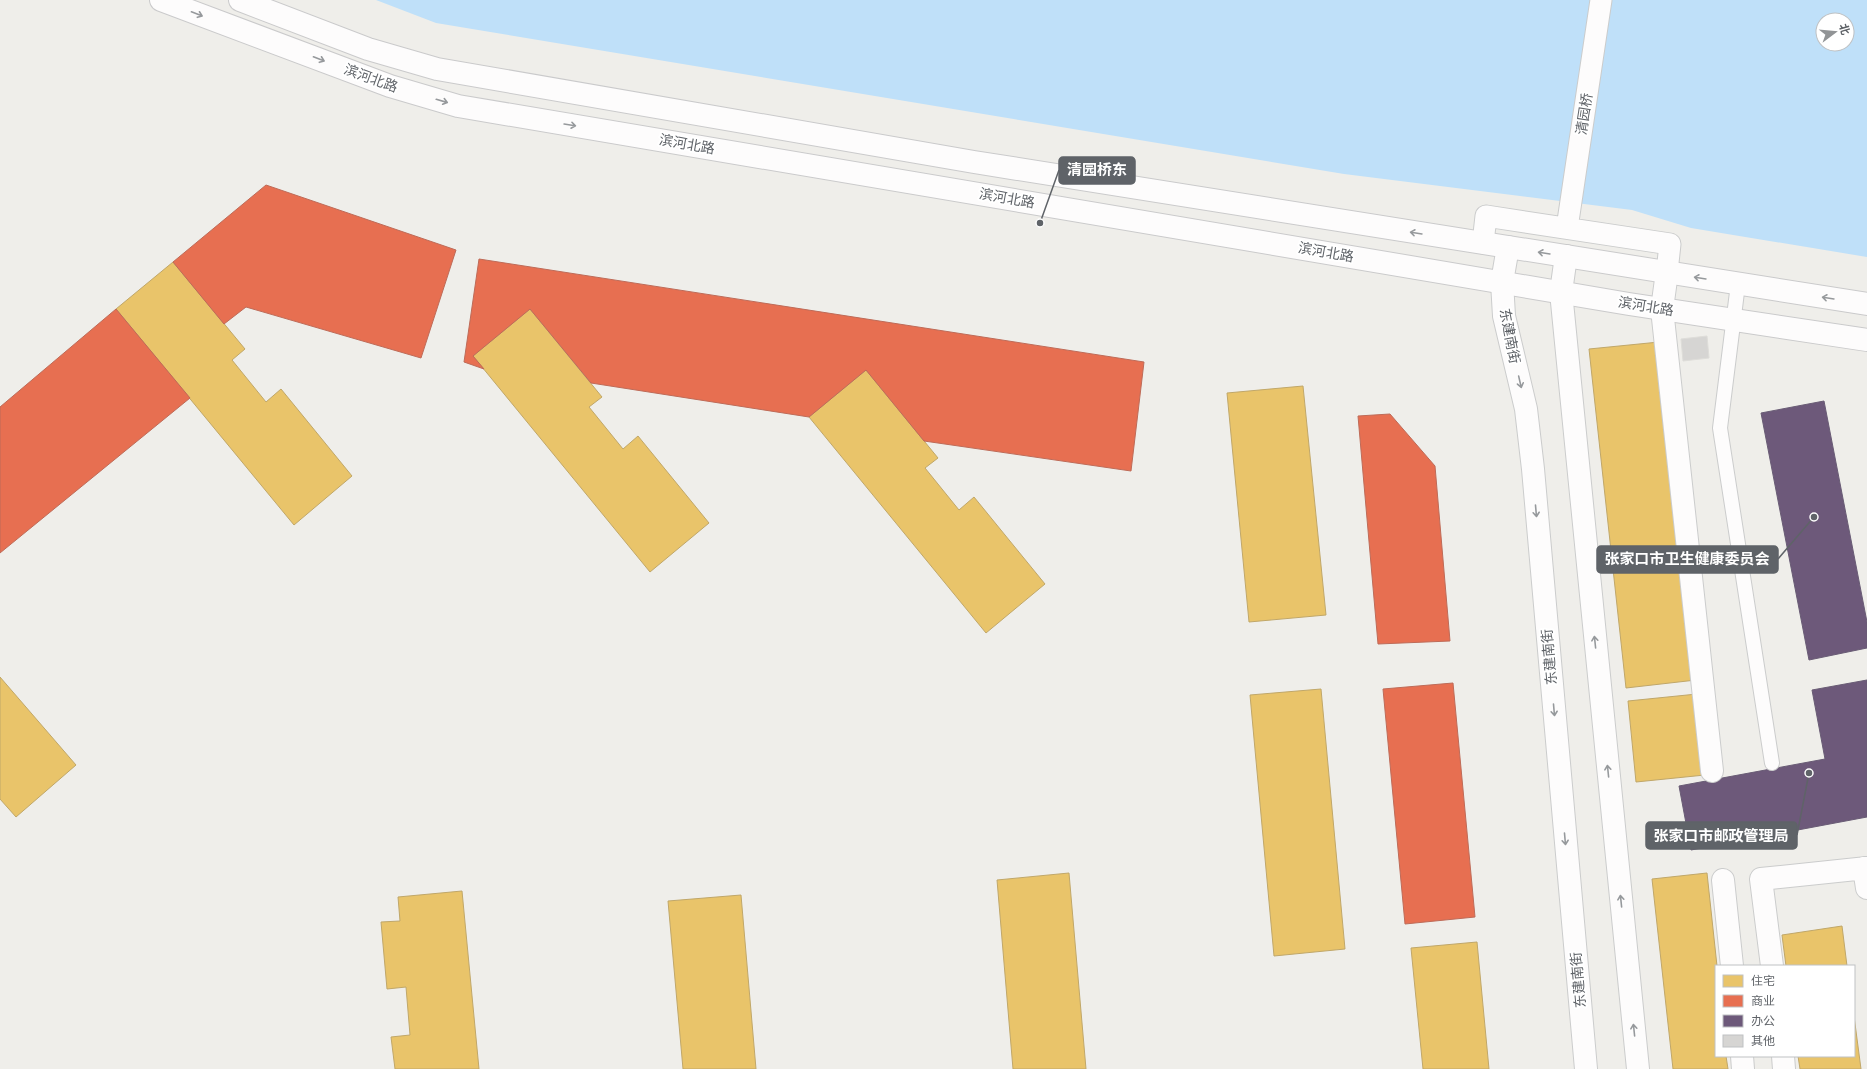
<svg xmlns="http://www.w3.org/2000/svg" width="1867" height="1069" viewBox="0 0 1867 1069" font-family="Inter,'Noto Sans SC',sans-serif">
<rect width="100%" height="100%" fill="#efeeea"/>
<path fill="#bfe0f9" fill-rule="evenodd" d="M376,0h1491v257l-176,-29 -59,-18 -288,-36 -908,-151zM1823,20h24v24h-24z"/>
<path fill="#e9c46a" stroke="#c0a769" d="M173,262l72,87 -13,11 34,42 15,-13 71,87 -58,49 -178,-216z
M530,309l72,88 -13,10 34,42 15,-13 71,87 -59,49 -177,-216z
M1659,342l37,338 -70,8 -37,-339z
M866,370l72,88 -13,10 34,42 15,-13 71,87 -59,49 -177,-216z
M1303,386l23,229 -77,7 -22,-229z
M0,677l76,88 -60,52 -16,-18z
M1321,689l24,260 -71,7 -24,-261z
M1697,694l8,81 -69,7 -8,-81z
M1069,873l17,196h-73l-16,-189z
M1707,873l10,93 -1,90h10l2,13h-55l-21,-190z
M462,891l17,178h-84l-4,-32 19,-2 -4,-48 -19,2 -6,-67 19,-1 -2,-24z
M741,895l15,174h-73l-15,-168z
M1842,926l5,40h-61l-4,-31z
M1477,942l12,127h-66l-12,-121z
M1854,1016l7,53h-61l-2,-13h56z"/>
<path fill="#e76f51" stroke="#be6b58" d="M266,185l190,65 -35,108 -175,-51 -22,17 -51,-62z
M479,259l665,103 -13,109 -207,-30 -58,-71 -57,47 -218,-34 -61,-74 -57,47 11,13 -20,-7z
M116,309l74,89 -190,155v-146z
M1390,414l45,52 15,175 -72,3 -20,-228z
M1453,683l22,234 -70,7 -22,-235z"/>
<path fill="#6d597a" stroke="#695c75" d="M1824,401l43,221v26l-58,12 -48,-247z
M1867,680v137l-176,33 -12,-64 146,-27 -13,-69z"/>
<path fill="#d6d5d3" stroke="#deddd9" d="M1707,336l2,22 -26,3 -2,-22z"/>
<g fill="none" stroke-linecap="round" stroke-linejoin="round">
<defs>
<path id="service" d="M1738,284l-18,144 52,335"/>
<path id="pedestrian" d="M1567,228l34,-228
M1483,243l3,-27 184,28 -3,28"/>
<path id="minor" d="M1667,272l-5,37 50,462
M1864,868l3,20
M1723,880l9,86
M1772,966l-11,-87 106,-11
M1742,1056l1,13
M1783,1056l1,13"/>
<path id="tertiary" d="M1508,247l-6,35 2,34 22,93 7,60 53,600
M1566,256l-5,36 77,777"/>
<path id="secondary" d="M161,0l229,86 68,20 1171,198 238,36
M240,0l128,49 69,20 537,93 893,142"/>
</defs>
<use href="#service" stroke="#cbcccc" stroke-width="16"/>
<use href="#pedestrian" stroke="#cbcccc" stroke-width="23"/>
<use href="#minor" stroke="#cbcccc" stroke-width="24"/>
<use href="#tertiary" stroke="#cbcccc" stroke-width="24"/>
<use href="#secondary" stroke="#cacacb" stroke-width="24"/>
<use href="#service" stroke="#fdfcfc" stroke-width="14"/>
<use href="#pedestrian" stroke="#fdfcfc" stroke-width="21"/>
<use href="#minor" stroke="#fdfcfc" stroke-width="22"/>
<use href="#tertiary" stroke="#fdfcfc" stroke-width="22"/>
<use href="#secondary" stroke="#fdfcfc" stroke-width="22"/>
</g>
<defs><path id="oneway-shaft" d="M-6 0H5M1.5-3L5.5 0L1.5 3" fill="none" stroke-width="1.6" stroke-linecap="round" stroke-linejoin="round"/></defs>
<g stroke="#96999c">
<use href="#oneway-shaft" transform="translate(197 14) rotate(21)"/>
<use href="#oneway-shaft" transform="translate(319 59) rotate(21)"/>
<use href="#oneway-shaft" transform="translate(442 101) rotate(16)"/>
<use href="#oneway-shaft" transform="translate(570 125) rotate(9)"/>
<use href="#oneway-shaft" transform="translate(1416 233) rotate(-171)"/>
<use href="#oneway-shaft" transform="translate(1544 253) rotate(-171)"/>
<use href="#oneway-shaft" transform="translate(1700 278) rotate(-171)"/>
<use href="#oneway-shaft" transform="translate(1828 298) rotate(-171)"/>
<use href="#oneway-shaft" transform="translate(1520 382) rotate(77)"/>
<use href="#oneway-shaft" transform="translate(1536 511) rotate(85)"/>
<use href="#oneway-shaft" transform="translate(1595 642) rotate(-96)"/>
<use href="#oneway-shaft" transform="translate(1554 710) rotate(85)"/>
<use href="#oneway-shaft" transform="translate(1608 771) rotate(-96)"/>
<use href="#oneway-shaft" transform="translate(1565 839) rotate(85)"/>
<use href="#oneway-shaft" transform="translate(1621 901) rotate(-96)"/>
<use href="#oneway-shaft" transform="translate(1634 1030) rotate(-96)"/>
</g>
<g text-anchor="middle" stroke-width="4" stroke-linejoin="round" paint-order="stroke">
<g font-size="14" fill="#5f6368" stroke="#fff">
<text transform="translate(371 78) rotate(20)" y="5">滨河北路</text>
<text transform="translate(1584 114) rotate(-81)" y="5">清园桥</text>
<text transform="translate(687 144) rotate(10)" y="5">滨河北路</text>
<text transform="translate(1007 198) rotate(10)" y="5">滨河北路</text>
<text transform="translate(1326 252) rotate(10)" y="5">滨河北路</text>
<text transform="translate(1646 306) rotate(9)" y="5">滨河北路</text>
<text transform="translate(1510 336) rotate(79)" y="5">东建南街</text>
<text transform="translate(1549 657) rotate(-95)" y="5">东建南街</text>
<text transform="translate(1578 980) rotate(-95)" y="5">东建南街</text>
</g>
</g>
<path fill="none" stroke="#5f6368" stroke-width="1.5" d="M1040 223L1059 170M1814 517L1778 559M1809 773L1797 835"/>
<g fill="#5f6368" stroke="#fff" stroke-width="1.5">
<circle cx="1040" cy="223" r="4"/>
<circle cx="1814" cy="517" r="4"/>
<circle cx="1809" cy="773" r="4"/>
</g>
<g fill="#5f6368" stroke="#5f6368" stroke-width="1.5">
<rect x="1059" y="157" width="76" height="27" rx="4"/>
<rect x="1597" y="546" width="181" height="27" rx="4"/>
<rect x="1646" y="822" width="151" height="27" rx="4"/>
</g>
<g font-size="15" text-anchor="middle" font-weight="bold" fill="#fff">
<text x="1097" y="175">清园桥东</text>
<text x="1687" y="564">张家口市卫生健康委员会</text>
<text x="1721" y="841">张家口市邮政管理局</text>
</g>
<rect x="1715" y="965" width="140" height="92" fill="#ffffff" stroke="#bfc1c3"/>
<rect x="1723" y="975" width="20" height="12" fill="#e9c46a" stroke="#bfc1c3"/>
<text x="1751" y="985" font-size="12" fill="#5f6368">住宅</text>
<rect x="1723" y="995" width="20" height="12" fill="#e76f51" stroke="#bfc1c3"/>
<text x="1751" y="1005" font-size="12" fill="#5f6368">商业</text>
<rect x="1723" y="1015" width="20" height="12" fill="#6d597a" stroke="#bfc1c3"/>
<text x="1751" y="1025" font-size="12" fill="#5f6368">办公</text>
<rect x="1723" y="1035" width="20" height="12" fill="#d6d5d3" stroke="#bfc1c3"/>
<text x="1751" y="1045" font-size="12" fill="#5f6368">其他</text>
<g transform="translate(1835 32) rotate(74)"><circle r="19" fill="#ffffff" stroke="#bfc1c3"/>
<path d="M0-3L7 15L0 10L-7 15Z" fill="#919496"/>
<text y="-6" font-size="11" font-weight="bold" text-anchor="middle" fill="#5f6368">北</text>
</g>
</svg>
